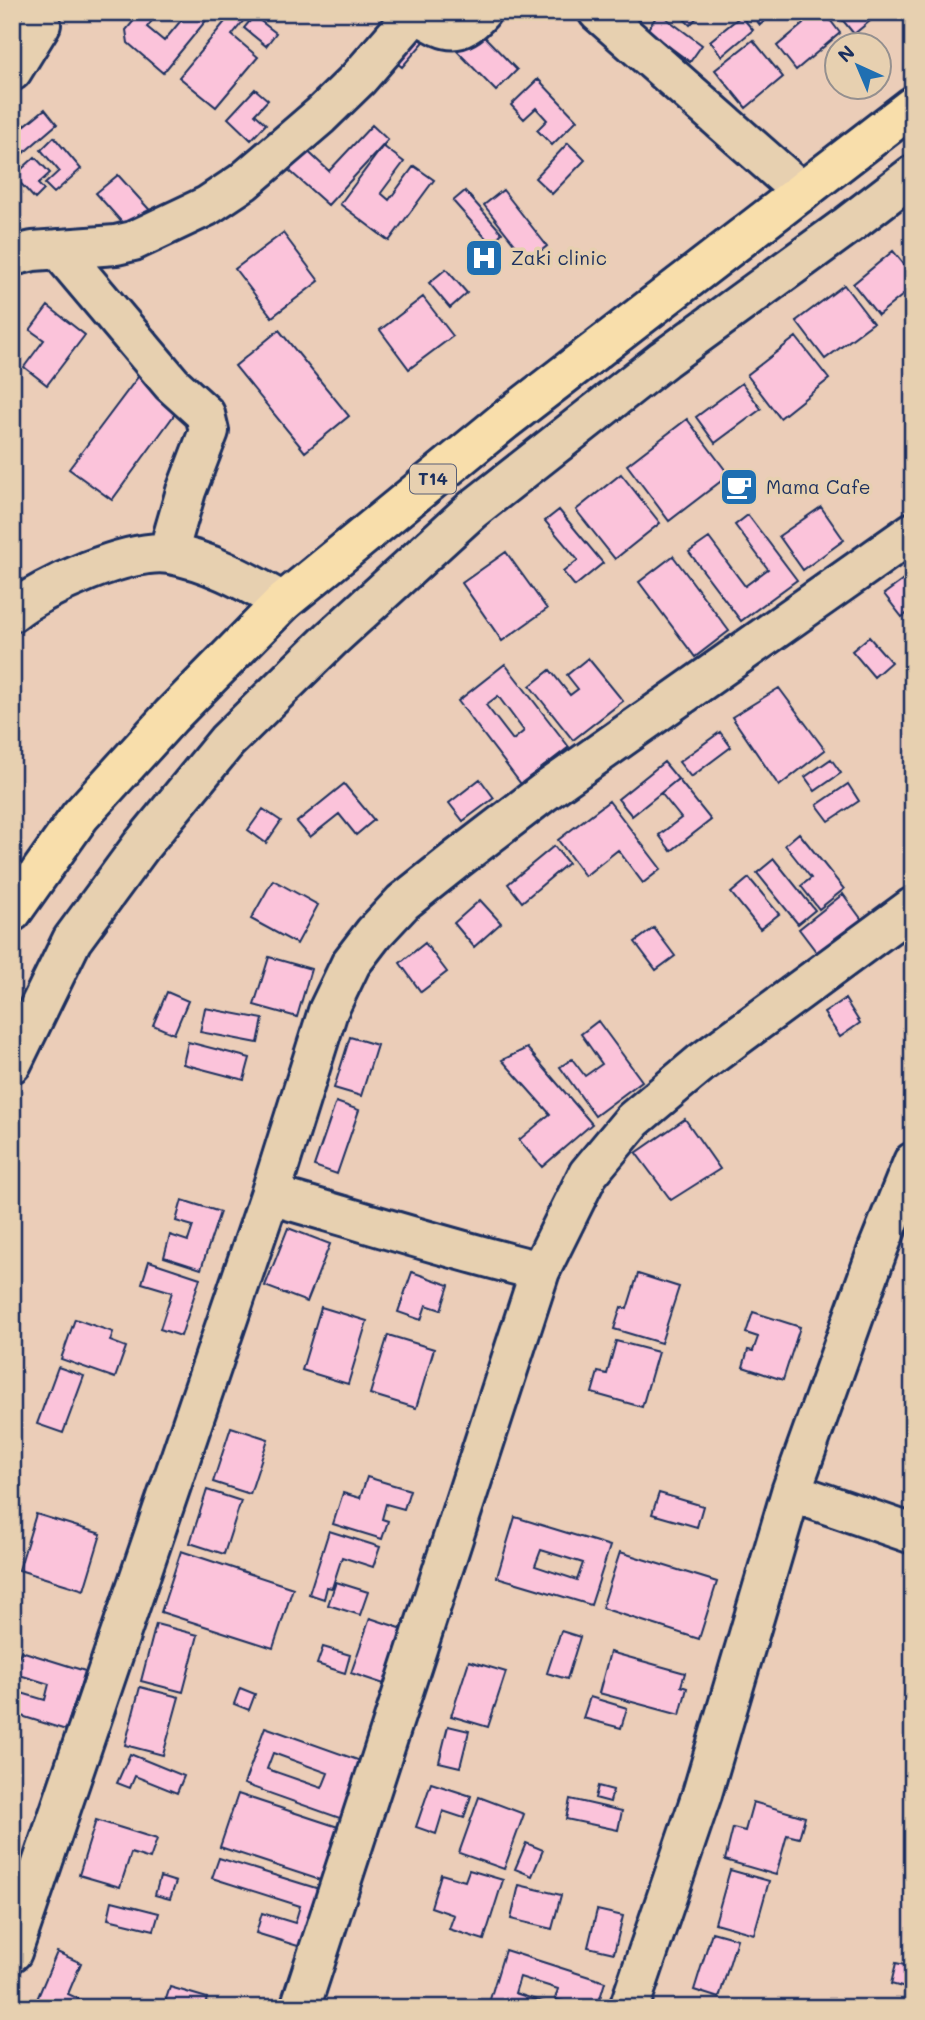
<svg xmlns="http://www.w3.org/2000/svg" width="925" height="2020" viewBox="0 0 925 2020" font-family="Mali,sans-serif">
<rect width="100%" height="100%" fill="#ebcdb8"/>
<filter id="ink" filterUnits="userSpaceOnUse"><feTurbulence type="fractalNoise" baseFrequency=".0143" numOctaves="2"/><feDisplacementMap in="SourceGraphic" scale="14" xChannelSelector="R" yChannelSelector="G"/><feConvolveMatrix kernelMatrix="1 2 1 2 8 2 1 2 1" color-interpolation-filters="sRGB"/></filter>
<g filter="url(#ink)">
<path fill="#fbc3da" stroke="#1b2f5e" stroke-width="2" fill-rule="evenodd" d="M141,12h18l-12,15 17,14 24,-29h25l-50,61 -35,-30 -2,-13z
M233,12h12l3,3 -16,20 26,22 -42,50 -37,-30z
M624,12h20l-9,10z
M677,12h25l-12,13z
M750,12h25l-15,13z
M794,12h30l16,21 -44,37 -19,-24 26,-22z
M836,12h45l-27,22z
M659,13l43,32 -12,17 -43,-32z
M254,16l22,17 -10,13 -22,-18z
M741,16l12,14 -31,26 -12,-15z
M414,24l15,12 -27,31 -15,-12z
M477,29l40,41 -21,21 -40,-41z
M753,40l30,37 -37,31 -31,-38z
M538,79l39,41 -25,25 -15,-15 10,-10 -11,-12 -12,11 -13,-14z
M255,89l13,11 -13,14 11,10 -15,16 -23,-22z
M45,109l12,15 -36,31 -9,-11v-8z
M372,125l16,15 -60,65 -45,-40 18,-20 28,26z
M54,137l27,32 -27,24 -9,-9 14,-13 -18,-21z
M568,143l17,17 -33,34 -17,-16z
M383,146l21,16 -23,31 8,7 25,-34 20,14 -45,61 -49,-37z
M35,157l15,16 -12,11 6,6 -9,9 -21,-23z
M118,175l38,42 -22,19 -38,-43z
M503,190l44,56 -19,15 -44,-56z
M465,191l37,42 -11,11 -38,-43z
M283,233l36,48 -47,36 -37,-48z
M893,251l20,24v12l-35,28 -25,-31z
M446,269l21,24 -17,15 -21,-25z
M844,285l29,38 -48,36 -29,-38z
M423,297l30,39 -44,33 -29,-39z
M48,306l37,29 -38,50 -23,-18 20,-27 -14,-10z
M279,330l70,86 -44,36 -70,-86z
M796,337l33,42 -49,39 -33,-43z
M144,369l41,31 -73,100 -43,-31z
M742,383l19,26 -46,34 -19,-26z
M687,419l42,56 -60,46 -42,-56z
M621,474l39,49 -45,36 -39,-49z
M821,507l23,33 -41,30 -24,-34z
M559,510l44,53 -28,23 -12,-14 15,-12 -33,-39z
M748,515l49,65 -56,41 -52,-69 20,-14 36,48 23,-17 -33,-44z
M506,552l41,57 -45,32 -40,-58z
M673,556l56,75 -34,26 -56,-75z
M913,573v36l-11,8 -18,-23z
M869,637l22,25 -17,15 -22,-26z
M588,658l35,43 -50,39 -43,-54 20,-16 20,25 8,-6 -11,-14z
M505,664l64,83 -48,37 -63,-83zM498,696l26,35 -11,9 -27,-35z
M779,688l46,62 -46,36 -47,-69z
M720,732l11,15 -40,30 -12,-15z
M831,759l10,14 -26,18 -10,-14z
M664,762l14,17 -46,37 -14,-17z
M480,779l14,19 -31,23 -14,-18z
M678,779l33,41 -40,31 -12,-16 22,-17 -20,-25z
M344,784l30,36 -18,15 -17,-21 -29,23 -13,-15z
M848,784l11,17 -30,20 -12,-16z
M609,801l52,68 -18,14 -25,-33 -33,26 -27,-36z
M263,809l18,12 -15,22 -18,-13z
M799,833l45,56 -25,20 -18,-23 10,-8 -26,-33z
M554,846l14,17 -46,39 -14,-18z
M774,859l41,51 -17,14 -41,-51z
M749,878l30,36 -19,15 -29,-36z
M273,880l45,25 -21,39 -46,-25z
M843,894l22,30 -44,34 -22,-29z
M480,900l21,23 -27,24 -20,-24z
M654,928l21,28 -19,14 -21,-28z
M425,943l22,29 -26,20 -21,-29z
M269,957l42,12 -14,48 -43,-12z
M167,992l21,9 -14,33 -21,-9z
M845,999l15,24 -20,14 -16,-24z
M205,1008l58,11 -5,24 -58,-11z
M598,1021l44,60 -47,35 -35,-49 12,-8 13,17 17,-12 -21,-30z
M350,1037l27,8 -16,51 -27,-8z
M188,1042l62,16 -6,22 -61,-16z
M527,1048l65,76 -50,43 -23,-27 31,-26 -48,-54z
M336,1102l23,8 -22,64 -23,-8z
M685,1119l35,50 -49,31 -35,-47z
M182,1200l38,12 -19,57 -37,-12 6,-22 18,6 5,-15 -17,-5z
M288,1228l42,16 -23,58 -42,-16z
M149,1261l51,17 -19,58 -21,-7 12,-37 -30,-9z
M412,1272l37,13 -8,25 -15,-5 -5,15 -23,-8z
M638,1274l41,13 -18,56 -47,-14 7,-22 6,2z
M321,1307l46,14 -19,63 -46,-14z
M753,1312l47,15 -17,53 -40,-13 5,-17 5,1 5,-14 -12,-4z
M75,1319l38,13 -3,9 16,6 -11,31 -54,-19z
M388,1335l46,14 -18,59 -46,-14z
M616,1341l42,11 -16,55 -50,-14 6,-21 9,2z
M58,1367l26,9 -21,57 -26,-9z
M231,1427l37,12 -18,55 -37,-12z
M367,1477l43,13 -6,19 -18,-5 -4,15 6,2 -6,18 -49,-15 10,-31 17,5z
M207,1490l34,11 -17,53 -34,-11z
M659,1493l44,13 -6,21 -45,-13z
M36,1514l65,20 -17,56 -65,-20z
M515,1517l95,29 -19,59 -94,-28zM541,1550l42,13 -6,17 -42,-14z
M329,1531l51,16 -7,20 -31,-10 -10,31 -5,-1 -3,12 -15,-5z
M181,1551l112,37 -20,60 -112,-36z
M620,1552l97,30 -18,57 -97,-31z
M336,1582l32,10 -8,23 -32,-10z
M370,1618l39,13 -19,55 -39,-13z
M156,1624l42,11 -15,57 -42,-11z
M561,1631l19,6 -13,42 -20,-6z
M323,1647l27,8 -5,18 -28,-9z
M21,1651l64,20 -19,59 -54,-17 6,-21 27,8 4,-16 -36,-11z
M610,1652l75,21 -4,13 6,2 -7,27 -81,-22z
M469,1661l37,11 -18,55 -37,-11z
M140,1687l39,10 -16,58 -38,-10z
M240,1688l15,6 -6,16 -15,-6z
M590,1697l37,11 -6,20 -38,-10z
M448,1726l21,5 -9,36 -21,-5z
M265,1727l107,38 -21,57 -107,-38zM273,1753l55,20 -6,15 -55,-19z
M130,1754l54,22 -7,17 -42,-17 -5,12 -13,-5z
M431,1783l40,13 -7,22 -21,-7 -7,23 -20,-7z
M598,1786l15,4 -3,12 -15,-4z
M238,1794l106,35 -18,53 -106,-35z
M479,1797l45,17 -20,55 -45,-16z
M570,1799l52,12 -4,19 -52,-11z
M753,1802l52,15 -6,21 -12,-3 -11,40 -51,-15 8,-32 12,3z
M96,1820l61,19 -7,20 -19,-6 -11,34 -41,-12z
M526,1843l17,7 -11,26 -17,-7z
M219,1858l113,35 -18,58 -58,-18 6,-20 33,10 5,-17 -88,-28z
M469,1870l34,10 -19,60 -35,-11 5,-14 -23,-8 10,-33 24,7z
M730,1870l39,11 -15,53 -39,-11z
M160,1877l16,5 -6,17 -15,-4z
M519,1885l42,10 -9,34 -41,-10z
M112,1901l47,12 -5,17 -46,-11z
M597,1910l26,6 -9,37 -26,-6z
M712,1932l25,7 -18,59 -25,-8z
M505,1950l100,32 -8,26h-36l2,-7 -8,-2 3,-10 -38,-12 -5,16 40,13 -1,2 -66,-2z
M57,1952l24,11 -13,31 20,9 -1,5h-43l-9,-4z
M896,1963l17,4v23l-22,-6z
M170,1987l37,11 -3,10h-41z"/>
<g fill="none" stroke-linecap="round" stroke-linejoin="round">
<defs>
<path id="minor" d="M598,12l204,180
M12,71l29,-47
M58,249l114,135 33,30 4,17 -23,60 -18,62
M12,256l21,-5 83,-6 17,-4 74,-35 36,-24 77,-66 38,-37 52,-60 13,-2c25,15 36,20 58,-5
M12,612c31,-25 119,-65 158,-58 41,7 77,28 113,48
M12,1063l60,-123 69,-94 86,-105 104,-102 141,-129 192,-151 184,-134 65,-50
M270,1195c90,25 179,54 270,76
M791,1492l122,42
M12,1952l258,-757 58,-184 23,-48 23,-30 29,-31 54,-43 86,-66 370,-261
M300,2008l240,-737 48,-97 45,-54 68,-57 212,-156
M629,2008l73,-214 89,-302 87,-243 35,-87"/>
<path id="highway" d="M12,912l68,-96 91,-100 112,-114 221,-181 409,-315"/>
</defs>
<use href="#minor" stroke="#1b2f5e" stroke-width="44"/>
<use href="#highway" stroke="#1b2f5e" stroke-width="44"/>
<use href="#minor" stroke="#e7d0b0" stroke-width="38"/>
<use href="#highway" stroke="#f8deab" stroke-width="38"/>
</g>
</g>
<defs>
<symbol id="hospital-square" viewBox="-11 -11 22 22"><rect x="-9" y="-9" width="18" height="18" rx="4" fill="#1f6fb2" stroke="#e7d0b0"/><path d="M-5-5h3v3.5h4V-5h3V5h-3V1.5h-4V5h-3Z" fill="#fff"/></symbol>
<symbol id="cafe-square" viewBox="-11 -11 22 22"><rect x="-9" y="-9" width="18" height="18" rx="4" fill="#1f6fb2" stroke="#e7d0b0"/><path d="M-5.5-4.5H6V0H3Q3 3.5 0 3.5H-2.5Q-5.5 3.5-5.5 0ZM3-3.2v2h1.7v-2ZM-6 4.5H4V6H-6Z" fill="#fff"/></symbol>
</defs>
<g fill-rule="evenodd">
<use href="#hospital-square" x="462" y="236" width="44" height="44"/>
<use href="#cafe-square" x="717" y="465" width="44" height="44"/>
</g>
<g text-anchor="middle" stroke-width="7" stroke-linejoin="round" paint-order="stroke">
<rect fill="#e7d0b0" stroke="#585f77" stroke-width="2" x="410" y="464.5" width="46" height="29" rx="5"/>
<g font-size="18" font-weight="bold" fill="#1b2f5e">
<text x="433" y="485">T14</text>
</g>
<g font-size="19" fill="#1b2f5e" stroke="#e7d0b0" text-anchor="start">
<text x="511" y="265">Zaki clinic</text>
<text x="766" y="494">Mama Cafe</text>
</g>
</g>
<rect width="925" height="2020" fill="none" stroke="#e7d0b0" stroke-width="42"/>
<rect x="21" y="21" width="883" height="1978" fill="none" stroke="#1b2f5e" stroke-width="2.5" filter="url(#ink)"/>
<g transform="translate(858 66) rotate(316)"><circle r="33" fill="#e7d0b0" stroke="#95908f" stroke-width="2"/>
<path d="M0-5L12 26L0 18L-12 26Z" fill="#1f6fb2"/>
<text y="-10" font-size="19" font-weight="bold" text-anchor="middle" fill="#1b2f5e">N</text>
</g>
</svg>
